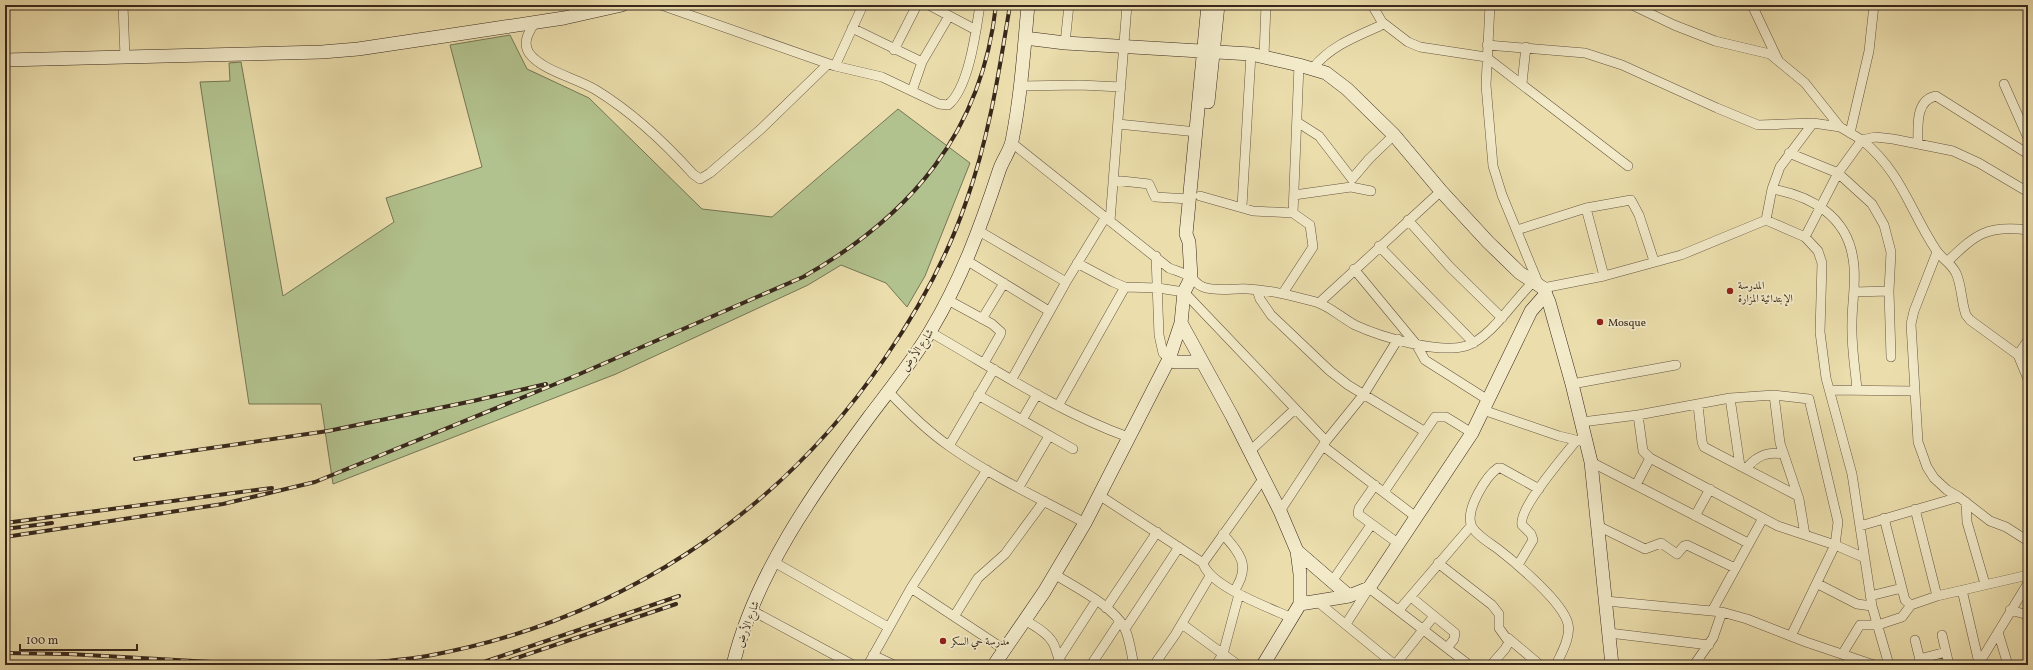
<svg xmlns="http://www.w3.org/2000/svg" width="2033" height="670" viewBox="0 0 2033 670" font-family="Vollkorn,Amiri,serif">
<rect width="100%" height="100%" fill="#ebdeac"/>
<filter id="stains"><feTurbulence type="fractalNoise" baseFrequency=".005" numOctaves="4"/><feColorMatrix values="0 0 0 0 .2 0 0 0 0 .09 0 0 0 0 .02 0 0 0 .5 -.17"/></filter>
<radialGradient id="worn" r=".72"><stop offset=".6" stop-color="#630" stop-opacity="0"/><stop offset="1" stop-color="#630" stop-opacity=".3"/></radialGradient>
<path fill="#b2c28e" stroke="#767555" d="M510,35l17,34 62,29 113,111 70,8 126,-108 72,54 -45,113 -18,31 -21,-24 -45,-18 -33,20 -192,89 -283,110 -12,-80h-72l-49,-322 30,-1 -1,-18 12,-1 42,234 111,-74 -8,-24 96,-31 -32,-122z"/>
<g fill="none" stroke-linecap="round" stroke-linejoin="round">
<defs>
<path id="street" d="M123,5l2,52
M661,5l174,61 28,-61
M929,5l47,25
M1372,5l10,17 26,20 12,5 66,10 142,109
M1490,5l-4,80 7,81 9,29 37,90
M1632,5l42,20 41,16 55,13 35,29 35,44
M1752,5l26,55
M535,22c-6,10 -13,20 -6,31 13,18 48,25 67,37 36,22 69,53 97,84l7,5 10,-6 51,-44 67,-65
M852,28l70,34
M1065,43l4,-38
M1487,45l98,8 37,12 95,43 41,17 55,-2 27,4 22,13 13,-3 18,2 60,12 26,12 49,29
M894,50l23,-45
M1264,56l2,-51
M835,66l47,11 57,27 9,1c21,-17 28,-74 32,-100
M1313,68c18,-23 45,-32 71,-44
M1522,83l4,-36
M2004,84l24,54
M1019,86l61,-1 41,2
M912,91l10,-29 27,-46
M1297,122l22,14 33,43 17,-20 25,-24
M1118,124l79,8
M1850,133l19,-82 5,-46
M1012,143l157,125c7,3 17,5 22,10 5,3 6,7 12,9 14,5 30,1 45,2 23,1 45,7 68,13 13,4 26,16 39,23 26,12 83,29 111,21 25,-8 48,-46 67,-64
M1918,143c0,-16 -3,-43 18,-47l92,58
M1789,153l49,20 34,31 12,21 7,27 -2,39 2,66
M1113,180l36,4 6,13 35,2
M1772,189c39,7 75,27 81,70 4,21 -1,42 -1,63 -1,23 3,45 5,67
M1294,195l57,-8 20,4
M1200,196l53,15 40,2 17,12 3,22 -30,46
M1242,206l9,-152
M1586,208l18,68
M1293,213l6,-148
M1408,220l42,47 52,51
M1766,220l6,-31 8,-22 33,-44
M1110,221l17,-216
M1517,230l69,-22 45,-8 8,15 15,46
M979,231l87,51
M1805,237l33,-64 24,-33c40,33 47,69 74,110 6,9 15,13 20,23 6,13 5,28 10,42l4,5 48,35 10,24
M1379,246l95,97
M1937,252l-23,59 -3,13 7,118 9,25 7,11 13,12 12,7 31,24 16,6 22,14
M1156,256l3,79 4,18 6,6
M966,260l83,51
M1948,261c28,-27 39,-36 80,-31
M1077,263l36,19 12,5 33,1 26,4 142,149
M1354,269l62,75 9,16 63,40
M1543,288l61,-12 77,-21 85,-35 39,17 13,14 4,12 -2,69 6,46 26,96 20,132 17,59
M1257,290l3,9 11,16 59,56 18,14 76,46
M1854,292l35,-1
M948,300l44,24 9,8 -1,3 -16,28
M1319,303l122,-112
M982,319l22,-36
M930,332c65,37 128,80 198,105
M2018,355l10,-15
M1012,379l54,-97 39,-64
M1572,384l104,-19
M1830,390l85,1
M888,391c19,20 38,39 61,55 42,30 90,52 136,77
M978,395l95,54
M1774,395l6,48 19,56 6,36
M1730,398l10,68
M1698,405l4,37 2,5 94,49
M1058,406l67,-119
M1483,410l76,26 21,5
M1638,415l5,36 7,7 128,68 57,19 30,13
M1022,420l15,-26
M1582,422l56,-7 92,-17 44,-3 35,4 29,123 -3,23 -44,91
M949,446l45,-77
M1323,446l93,71
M1249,452l46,-43
M1591,462l157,81
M1746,469c10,-13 21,-18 37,-15
M1375,485l-16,23 -1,6 41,30
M1636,485l14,-27
M1019,487l30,-51
M1539,489l-38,-21h-3c-12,8 -32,41 -27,56 2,9 19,19 27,25 18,14 65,53 70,75 3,13 -7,30 -12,41
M1384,492l51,-75h11l26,16
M1099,495l104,68c6,23 67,45 89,55
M1966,502l1,20 18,62
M1915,509l22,87
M1280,511l46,-70 38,-47 34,-55
M1695,516l15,-27
M1884,518l21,82 6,5 26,-9 91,-21
M1598,526l47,23 16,-6 16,11 7,-8 3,-1 48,23
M1860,526l99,-29
M1223,534c18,21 28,32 11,57
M774,562l114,65
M1203,563l60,-84
M1438,563l54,42 7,9v14l10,14 -4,7 -14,16
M1518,565l15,-25 -2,-6 -9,-9c-4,-16 42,-69 54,-84
M1054,574c21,13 60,32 71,55 5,11 6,24 9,36
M1333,580l38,-55
M1818,584l39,20 15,2
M911,588l94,62
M1962,590l17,73
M1870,596l32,-8
M1411,597l44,36 -1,6 -6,8
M1606,601l116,11 25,7 59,23 68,23
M1318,602l77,63
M1106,608l51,-76
M751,610l102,55
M1399,610l72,-84
M2010,610l18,5
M1712,611l51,-93
M955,615l23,-37 27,-24 39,-53
M1025,620c9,6 20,11 26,20 7,8 4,18 13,25
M1182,624l56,41
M1346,624l23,-36 100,77
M1125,629l54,-82
M1998,632l10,33
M1609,633l100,12
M1942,635l4,17
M1508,638l32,27
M1915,640l6,24
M1843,653l17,-28h18l24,-8 9,-12
M873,655l21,10
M1919,659l27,-7 3,13
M1058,660l38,-59
M1696,662l12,3
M868,665l43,-77 76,-118
M1091,665l29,-44
M1154,665l21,-30 35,-59
M1216,665l7,-11 16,-60
M1395,665l39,-49
M1694,665l19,-27 9,-26
M1978,665l50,-82"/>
<path id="secondary" d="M1025,38l40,5 186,11 48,11 27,8 21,16 47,46 47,56 47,51 32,31 23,15 6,14 23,82 19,78 21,203
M5,60l317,-8 36,-3 87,-13 119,-18 58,-13
M1208,102l10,-97
M1181,323l51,93 48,95 17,40 3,23v30l-37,61
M1169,359l6,3h27
M1297,551l52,45
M1300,604l49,-8 20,-8 103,-155 59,-122 15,-17
M733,665c21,-89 82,-175 136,-248 21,-28 44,-56 62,-87 30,-50 50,-104 68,-159 3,-10 11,-20 13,-30 9,-45 12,-91 16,-136
M994,665l50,-73 41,-69 84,-164 12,-36 3,-31 7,-14 -2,-36 -3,-8 22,-229"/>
</defs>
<use href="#street" stroke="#665640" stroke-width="10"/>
<use href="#secondary" stroke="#39281c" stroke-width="14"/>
<use href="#street" stroke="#f2eac9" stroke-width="9"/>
<use href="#secondary" stroke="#f2eac9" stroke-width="13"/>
<defs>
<path id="rail" d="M135,459l193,-28 145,-30 73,-17
M5,523l267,-35
M5,529l47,-6
M5,537l218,-33 92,-22 260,-106 228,-99c108,-61 179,-145 193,-272
M5,653l64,1 196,11
M334,665c31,-2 63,-4 93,-9 188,-34 352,-140 458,-298 33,-48 62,-100 81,-156 23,-64 33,-130 44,-197
M475,665l204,-69
M496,665l180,-61"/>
</defs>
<use href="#rail" stroke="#39281c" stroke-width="4"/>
<use href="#rail" stroke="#f2eac9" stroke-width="2.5" stroke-dasharray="8" stroke-linecap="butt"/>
</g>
<g fill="#8f2418" stroke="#f2eac9" stroke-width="1.5">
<circle cx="1730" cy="291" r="4"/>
<circle cx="1600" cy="322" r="4"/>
<circle cx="943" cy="641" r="4"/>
</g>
<g text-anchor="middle" stroke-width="3.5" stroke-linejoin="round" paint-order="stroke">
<g font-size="11" fill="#39281c" stroke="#f2eac9" text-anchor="start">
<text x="1738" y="289">المدرسة<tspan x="1738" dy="13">الإبتدائية المزارة</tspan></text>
<text x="1608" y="326">Mosque</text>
<text x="951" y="645">مدرسة حي السكر</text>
</g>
<g font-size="11" fill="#39281c" stroke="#f2eac9">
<text transform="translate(917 350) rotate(-56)" y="4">شارع الأرض</text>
<text transform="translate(747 624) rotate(-70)" y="4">شارع الأرض</text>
</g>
</g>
<rect width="2033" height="670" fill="none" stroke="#ebdeac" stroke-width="20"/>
<rect x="6" y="6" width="2021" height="658" fill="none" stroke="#39281c" stroke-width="2"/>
<rect x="10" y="10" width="2013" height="650" fill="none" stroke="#39281c"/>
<path d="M20 644v6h117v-6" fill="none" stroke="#39281c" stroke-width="2"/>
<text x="26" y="644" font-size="12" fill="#39281c" stroke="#f2eac9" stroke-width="3" paint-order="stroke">100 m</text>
<rect width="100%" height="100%" filter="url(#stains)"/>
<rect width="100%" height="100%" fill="url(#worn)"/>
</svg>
